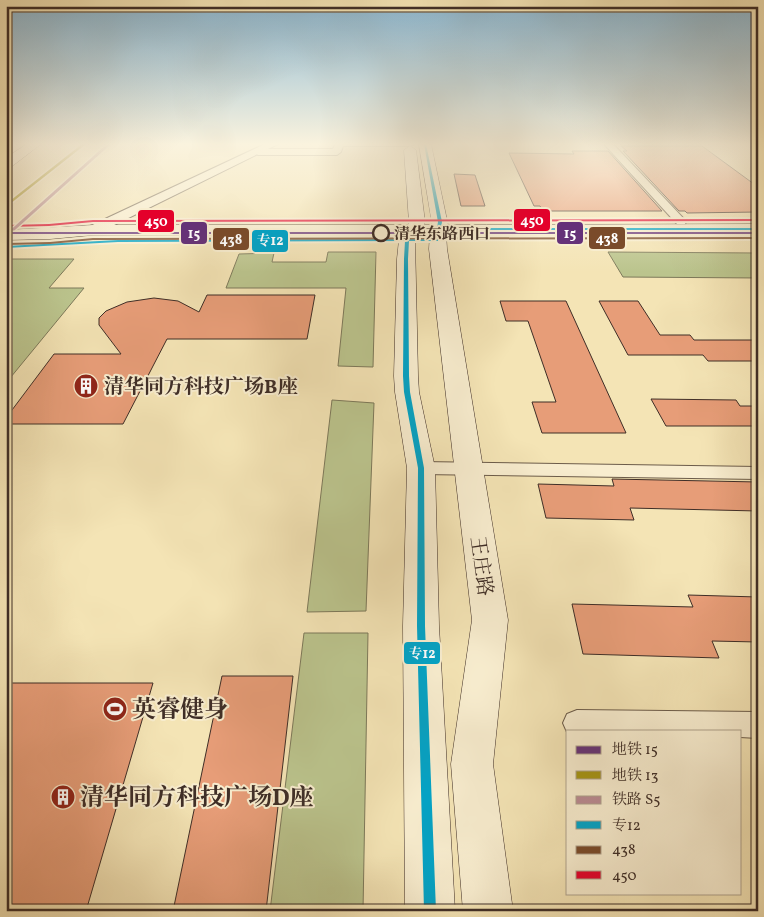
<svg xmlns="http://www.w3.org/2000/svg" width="764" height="917" viewBox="0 0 764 917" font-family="Vollkorn,'Noto Serif SC',serif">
<rect width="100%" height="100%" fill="#f4e4b5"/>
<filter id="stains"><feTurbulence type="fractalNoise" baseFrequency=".004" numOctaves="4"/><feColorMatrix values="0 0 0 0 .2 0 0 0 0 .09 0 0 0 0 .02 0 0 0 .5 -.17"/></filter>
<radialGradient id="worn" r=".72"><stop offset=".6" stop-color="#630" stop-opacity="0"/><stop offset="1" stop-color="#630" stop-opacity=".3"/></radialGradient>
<path fill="#bbc48d" stroke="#7d795a" d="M328,252h48l-3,115 -35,-1 8,-78h-120l13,-34 35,-1 -2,9h54z
M608,252l150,1v25l-135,-1z
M6,259h68l-25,29h35l-78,95z
M332,400l42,3 -8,208 -59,1z
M304,633h64l-5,278h-93z"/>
<path fill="#e79d78" stroke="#3f2e27" d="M621,146h81l56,41v25l-71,1 -2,-2h-6l-56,-60h4z
M572,151h36l54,60h-119l-3,-5h-6l-25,-53 65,1z
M454,174l21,1 10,31h-24z
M207,295h108l-8,44h-140l-44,85h-117v-6l48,-64h67l-22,-29v-7l7,-7 21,-9 27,-4 24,3 21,11z
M500,301h66l60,132h-84l-10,-31h24l-28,-81h-22z
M599,301h39l22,34h30l4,5h64v21h-50l-5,-6h-75z
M651,399l85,1 4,6h18v20h-92z
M612,479l146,3v29l-128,-3 4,12 -88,-2 -8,-34 76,2z
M688,595l70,2v45l-46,-1 7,17 -136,-4 -11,-50 121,3z
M222,676h71l-27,235h-93z
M6,683h147l-67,228h-80z"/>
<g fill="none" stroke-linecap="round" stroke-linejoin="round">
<defs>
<path id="minor" d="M335,144h79l-4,2h-67l-2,6 -4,3h-79l-4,-3 4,-3h75z
M604,144h9l72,76 1,2 -1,2h-8z
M421,462l337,5v12l-337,-5 -7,-2 -3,-4 3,-4z
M577,710l181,2v26l-18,-1v-6l-173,1 -4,-9 4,-9z"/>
<path id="tertiary" d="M265,144h13l-180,89 -5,1 -7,-4 2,-3z"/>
<path id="secondary" d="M27,144h14l-30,23 -5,1v-10z
M419,144h12l17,81 310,-1v10h-312l1,15 61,371 -15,144 20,147h-50l-12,-147 21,-144 -43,-371 1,-15h-12l-3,6 3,136 1,16 16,76 4,158 16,285h-50l-2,-285 4,-158 -12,-76 -1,-16 3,-117 2,-19 3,-6 -309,1 -43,4 -44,1v-10l87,-5h315l1,-3 -5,-72 6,-4 6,4 9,72 -1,3h8z"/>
</defs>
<use href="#minor" stroke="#6c5c4a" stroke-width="2"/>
<use href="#tertiary" stroke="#6c5c4a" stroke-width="2"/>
<use href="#secondary" stroke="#3f2e27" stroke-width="1"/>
<use href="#minor" fill="#f8edcf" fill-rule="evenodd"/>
<use href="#tertiary" fill="#f8edcf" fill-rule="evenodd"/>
<use href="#secondary" fill="#f8edcf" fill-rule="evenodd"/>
<defs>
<path id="bus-1" d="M424,144h2l16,78 -1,6h317v2h-318l-2,11h-29l-1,18 1,117 1,16 14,76 1,158 11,285h-12l-7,-285 1,-158 -14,-76 -1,-16 1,-117 1,-18 -287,1 -112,6v-2l112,-6 288,-1 5,-11h26l1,-6zM413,230h24l-2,9h-26z"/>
<path id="bus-2" d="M758,237v2l-665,1 -43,4 -44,1v-2l44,-1 43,-4z"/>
<path id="bus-3" d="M758,219v2l-665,1 -44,4 -43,1v-2l43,-1 44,-4z"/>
</defs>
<use href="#bus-1" stroke="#f8edcf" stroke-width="4"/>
<use href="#bus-2" stroke="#f8edcf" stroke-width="4"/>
<use href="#bus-3" stroke="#f8edcf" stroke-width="4"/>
<use href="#bus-1" fill="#03a3c6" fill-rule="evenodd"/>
<use href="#bus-2" fill="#7a4b2a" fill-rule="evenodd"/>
<use href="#bus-3" fill="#e4002b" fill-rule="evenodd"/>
<defs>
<path id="rail-1" d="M107,144h4l-105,94v-4z"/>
</defs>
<use href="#rail-1" stroke="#f8edcf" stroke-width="3"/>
<use href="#rail-1" fill="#b98a92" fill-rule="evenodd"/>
<defs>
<path id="metro-1" d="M6,232h752v2h-752z"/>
<path id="metro-2" d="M82,144h4l-80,63v-3z"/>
</defs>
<use href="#metro-1" stroke="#f8edcf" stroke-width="3"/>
<use href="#metro-2" stroke="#f8edcf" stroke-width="3"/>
<use href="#metro-1" fill="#653279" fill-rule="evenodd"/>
<use href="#metro-2" fill="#a59412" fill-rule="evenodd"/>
</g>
<linearGradient id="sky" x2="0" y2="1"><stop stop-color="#8ab8d4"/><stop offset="0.53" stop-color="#faf3de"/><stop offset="1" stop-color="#faf3de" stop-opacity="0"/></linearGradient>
<rect width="764" height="272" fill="url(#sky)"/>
<defs>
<symbol id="building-disc" viewBox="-11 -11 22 22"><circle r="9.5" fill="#8f2418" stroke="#f8edcf"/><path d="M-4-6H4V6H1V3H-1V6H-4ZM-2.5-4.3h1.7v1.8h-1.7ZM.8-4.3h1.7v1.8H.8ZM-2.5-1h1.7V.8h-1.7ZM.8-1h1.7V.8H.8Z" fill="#fff"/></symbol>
<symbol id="stadium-disc" viewBox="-11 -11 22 22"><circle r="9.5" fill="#8f2418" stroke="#f8edcf"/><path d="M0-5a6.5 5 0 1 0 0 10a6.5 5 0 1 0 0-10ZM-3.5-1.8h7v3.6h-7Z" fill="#fff"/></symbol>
</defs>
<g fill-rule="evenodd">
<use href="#building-disc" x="72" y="372" width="28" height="28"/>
<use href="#stadium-disc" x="101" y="695" width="28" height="28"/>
<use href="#building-disc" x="49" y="783" width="28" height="28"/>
</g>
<circle fill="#f8edcf" stroke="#3f2e27" stroke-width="2.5" cx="381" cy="233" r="8"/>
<g text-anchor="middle" stroke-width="4" stroke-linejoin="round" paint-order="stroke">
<g font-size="16" font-weight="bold" fill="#3f2e27" stroke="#f8edcf" text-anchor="start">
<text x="394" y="239">清华东路西口</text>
</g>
<g font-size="20" font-weight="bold" fill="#3f2e27" stroke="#f8edcf" text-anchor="start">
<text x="104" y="393">清华同方科技广场B座</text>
</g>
<g font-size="20" fill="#3f2e27" stroke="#f8edcf">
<text transform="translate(482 566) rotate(82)" y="7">王庄路</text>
</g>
<g font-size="24" font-weight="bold" fill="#3f2e27" stroke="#f8edcf" text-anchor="start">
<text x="132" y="717">英睿健身</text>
<text x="80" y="805">清华同方科技广场D座</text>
</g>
</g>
<g stroke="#f8edcf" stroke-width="2">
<rect x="513" y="208" width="38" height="24" rx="5" fill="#e4002b"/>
<rect x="137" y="209" width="38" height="24" rx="5" fill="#e4002b"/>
<rect x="180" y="221" width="28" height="24" rx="5" fill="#653279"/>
<rect x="556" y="221" width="28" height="24" rx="5" fill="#653279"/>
<rect x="588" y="226" width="38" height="24" rx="5" fill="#7a4b2a"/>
<rect x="212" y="227" width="38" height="24" rx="5" fill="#7a4b2a"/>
<rect x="251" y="229" width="38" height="24" rx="5" fill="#03a3c6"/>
<rect x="403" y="641" width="38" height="24" rx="5" fill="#03a3c6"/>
</g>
<g font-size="14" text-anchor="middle" font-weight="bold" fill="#fff">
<text x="532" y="225">450</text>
<text x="156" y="226">450</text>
<text x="194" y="238">15</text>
<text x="570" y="238">15</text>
<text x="607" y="243">438</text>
<text x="231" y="244">438</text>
<text x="270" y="245">专12</text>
<text x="422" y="658">专12</text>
</g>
<rect width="764" height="917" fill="none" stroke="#f4e4b5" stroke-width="25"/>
<rect x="8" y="8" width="749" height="902" fill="none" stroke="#3f2e27" stroke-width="2.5"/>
<rect x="12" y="12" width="739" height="892" fill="none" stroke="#3f2e27"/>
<rect x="566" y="730" width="175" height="165" fill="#f8edcf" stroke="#aea18c"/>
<rect x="576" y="746" width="25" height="8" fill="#653279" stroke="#aea18c"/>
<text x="612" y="754" font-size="15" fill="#3f2e27">地铁 15</text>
<rect x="576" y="771" width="25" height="8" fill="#a59412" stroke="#aea18c"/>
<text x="612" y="780" font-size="15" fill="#3f2e27">地铁 13</text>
<rect x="576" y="796" width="25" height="8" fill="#b98a92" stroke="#aea18c"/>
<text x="612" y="804" font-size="15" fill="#3f2e27">铁路 S5</text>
<rect x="576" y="821" width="25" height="8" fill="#03a3c6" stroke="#aea18c"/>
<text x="612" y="830" font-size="15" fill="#3f2e27">专12</text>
<rect x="576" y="846" width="25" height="8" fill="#7a4b2a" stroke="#aea18c"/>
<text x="612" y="854" font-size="15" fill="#3f2e27">438</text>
<rect x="576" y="871" width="25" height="8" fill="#e4002b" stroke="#aea18c"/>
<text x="612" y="880" font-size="15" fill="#3f2e27">450</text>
<rect width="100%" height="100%" filter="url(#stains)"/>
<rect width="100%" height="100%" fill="url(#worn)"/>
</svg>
